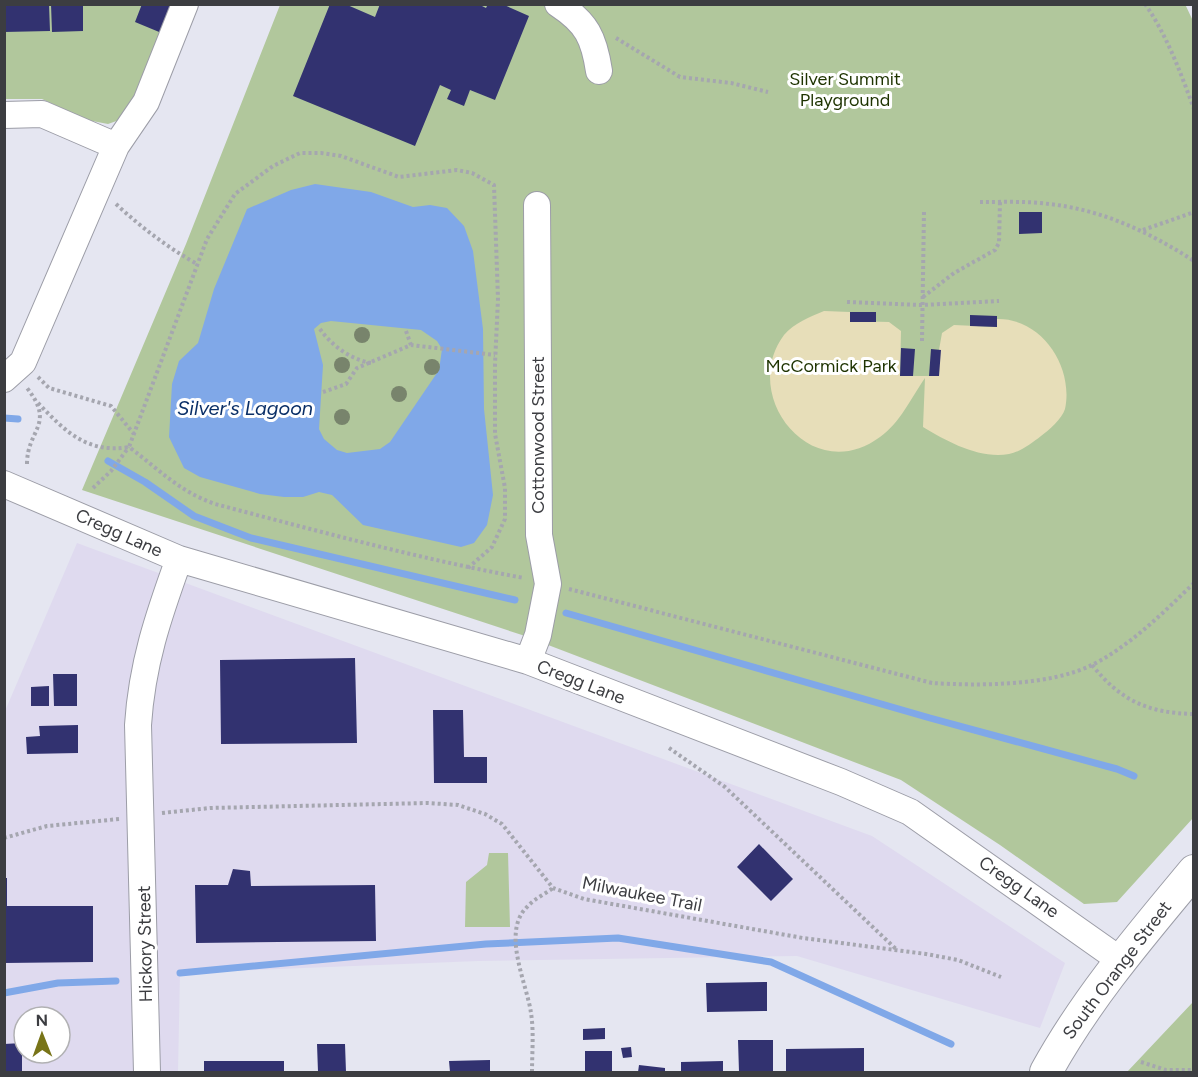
<svg xmlns="http://www.w3.org/2000/svg" width="1198" height="1077" viewBox="0 0 1198 1077" font-family="Figtree,sans-serif">
<rect width="100%" height="100%" fill="#e5e6f1"/>
<path fill="#dfdaef" fill-rule="evenodd" d="M77,543l795,293 193,127 -25,65 -243,-72 -319,5 -298,12 -2,99h-173v-361zM24,1017h36v36h-36z"/>
<path fill="#b1c79c" d="M1185,4l8,17v797l-76,84 -33,2 -84,-59 -99,-65 -379,-145 -440,-145 104,-246 94,-239z
M4,5h175l-46,106 -11,8 -14,5 -21,-4 -45,-21h-37z
M489,853h19l2,74h-45l1,-45 21,-17z
M1193,1002v70h-66z"/>
<path fill="#e7deb9" d="M824,311l26,1v9l39,1 12,9 -1,45h39v-26l3,-17 12,-8 43,2v-8c45,-1 77,48 68,90 -3,10 -16,21 -24,27 -9,7 -21,16 -32,18 -30,5 -61,-12 -86,-27l2,-49c-14,20 -25,45 -45,59 -69,51 -141,-42 -96,-102 10,-12 26,-18 40,-24z"/>
<path fill="#80a8e8" fill-rule="evenodd" d="M315,184l56,8 42,15 17,-2 17,3 17,18 9,25 10,78 1,80 9,86 -6,30 -13,18 -13,4 -98,-22 -31,-30 -13,-3 -16,5h-19l-24,-3 -60,-17 -16,-9 -15,-31 3,-53 7,-23 19,-18 16,-54 33,-80 44,-19zM331,321l90,9 16,11 5,8 -3,21 -49,72 -10,7 -33,4 -10,-3 -13,-11 -5,-10 4,-64 -9,-36 7,-6z"/>
<g fill="none" stroke-linecap="round" stroke-linejoin="round">
<path stroke="#80a8e8" stroke-width="7" d="M4,418l14,1
M108,461l37,21 49,34 57,22 264,62
M566,613l364,105 187,51 17,7
M180,973l306,-29 132,-6 153,24 180,82
M4,993l54,-10 58,-2"/>
</g>
<path fill="#323270" d="M4,4h45l1,27 -46,1z
M51,4h32v27l-31,1z
M142,4h35l-13,30 -29,-12z
M330,4h15l30,13 5,-13h98l8,4 2,-4h14l27,12 -34,84 -25,-10 -6,16 -17,-7 4,-9 -11,-5 -25,61 -122,-50z
M1019,212h23v21l-23,1z
M850,312h26v10h-26z
M970,315l27,1v11l-27,-1z
M901,348l14,1 -2,27h-13z
M931,349l10,1 -2,26h-10z
M355,658l2,85 -136,1 -1,-84z
M53,674h24v32h-23z
M49,686v20h-18v-19z
M433,710h30l1,47h23v26h-53z
M78,725v28l-51,1 -1,-17 14,-1 -1,-10z
M759,844l34,35 -22,22 -34,-34z
M233,869l17,2 1,15 124,-1 1,56 -180,2 -1,-58h33z
M4,878h3v28h86v56l-89,1z
M767,982v29l-60,1 -1,-29z
M605,1028v11l-22,1v-11z
M738,1040h35v32h-34z
M22,1043v29h-18v-28z
M317,1044h28l1,28h-28z
M631,1047l1,10 -9,1 -2,-10z
M864,1048v24h-78v-23z
M585,1051h27v21h-27z
M490,1060v12h-40l-1,-11z
M204,1061h80v11h-80z
M723,1061v11h-42v-10z
M639,1065l26,3v4h-27z"/>
<g fill="none" stroke-linecap="round" stroke-linejoin="round">
<defs>
<path id="minor" d="M558,4c29,19 36,34 41,67
M4,115l38,-1 74,32 30,-44 39,-98
M4,379l19,-17 93,-216
M4,484l175,75 349,102 313,121 69,30 210,148
M528,661l10,-26 10,-51 -9,-49 -2,-330
M147,1072l-9,-347c4,-61 20,-108 41,-166"/>
<path id="major" d="M1046,1072c40,-73 94,-136 148,-201"/>
</defs>
<use href="#minor" stroke="#9c9da7" stroke-width="28"/>
<use href="#major" stroke="#9c9da7" stroke-width="34"/>
<path stroke="#a5a6af" stroke-width="4" stroke-dasharray="3 3" stroke-linecap="butt" d="M1145,4c22,31 36,70 49,105
M616,38l64,39 51,6 37,9
M980,202c23,0 47,-1 69,2 54,6 100,28 145,57
M116,204c26,24 51,43 81,60
M1143,230l51,-18
M923,297l31,-24 41,-23 4,-7 1,-41
M847,302l75,3 77,-4
M320,329c12,17 30,30 51,34
M406,331l5,14
M922,341l2,-130
M38,377l11,11 62,18 23,28
M323,392l23,-8 11,-16 54,-23 84,10
M38,403c27,28 49,51 91,44
M27,464c0,-35 29,-39 0,-76
M93,488l18,-17 18,-24
M468,568l24,-21 13,-28v-31l-10,-54v-70l3,-65 -4,-114 -22,-12 -15,-3 -58,7 -58,-21 -20,-3h-21l-27,13 -38,28 -28,45 -78,208c32,24 48,43 86,57 103,27 205,55 309,74
M569,589l363,94c48,3 119,3 162,-19 38,-20 69,-51 100,-81
M1092,665c29,36 56,48 102,49
M669,748l56,39 172,163
M162,813l48,-5 218,-5 30,2 27,9 17,10 51,64 31,11 219,39 123,16 32,6 43,17
M4,838l43,-12 72,-7
M1141,1062l25,8h28
M532,1072c0,-19 2,-40 -1,-59 -4,-29 -30,-81 -4,-106 7,-8 18,-13 26,-19"/>
<use href="#minor" stroke="#fff" stroke-width="26"/>
<use href="#major" stroke="#fff" stroke-width="32"/>
</g>
<g fill="#78846c">
<circle cx="362" cy="335" r="8"/>
<circle cx="342" cy="365" r="8"/>
<circle cx="432" cy="367" r="8"/>
<circle cx="399" cy="394" r="8"/>
<circle cx="342" cy="417" r="8"/>
</g>
<g text-anchor="middle" stroke-width="6" stroke-linejoin="round" paint-order="stroke">
<g font-size="18" fill="#1e3300" stroke="#fff">
<text x="845" y="85">Silver Summit<tspan x="845" dy="21">Playground</tspan></text>
<text x="831" y="372">McCormick Park</text>
</g>
<g font-size="18" fill="#3c3d41" stroke="#fff">
<text transform="translate(538 435) rotate(-90)" y="6">Cottonwood Street</text>
<text transform="translate(119 533) rotate(24)" y="6">Cregg Lane</text>
<text transform="translate(581 682) rotate(21)" y="6">Cregg Lane</text>
<text transform="translate(1019 887) rotate(35)" y="6">Cregg Lane</text>
<text transform="translate(642 894) rotate(11)" y="6">Milwaukee Trail</text>
<text transform="translate(145 944) rotate(-91)" y="6">Hickory Street</text>
<text transform="translate(1117 970) rotate(-53)" y="6">South Orange Street</text>
</g>
<g font-size="20" font-style="italic" fill="#0a2f67" stroke="#fff">
<text x="245" y="415">Silver's Lagoon</text>
</g>
</g>
<rect width="1198" height="1077" fill="none" stroke="#3c3d41" stroke-width="12"/>
<g transform="translate(42 1035) rotate(359)"><circle r="28" fill="#ffffff" stroke="#b1b1b3" stroke-width="1.5"/>
<path d="M0-4.5L10 22L0 15L-10 22Z" fill="#787418"/>
<text y="-9" font-size="16" font-weight="bold" text-anchor="middle" fill="#3c3d41">N</text>
</g>
</svg>
